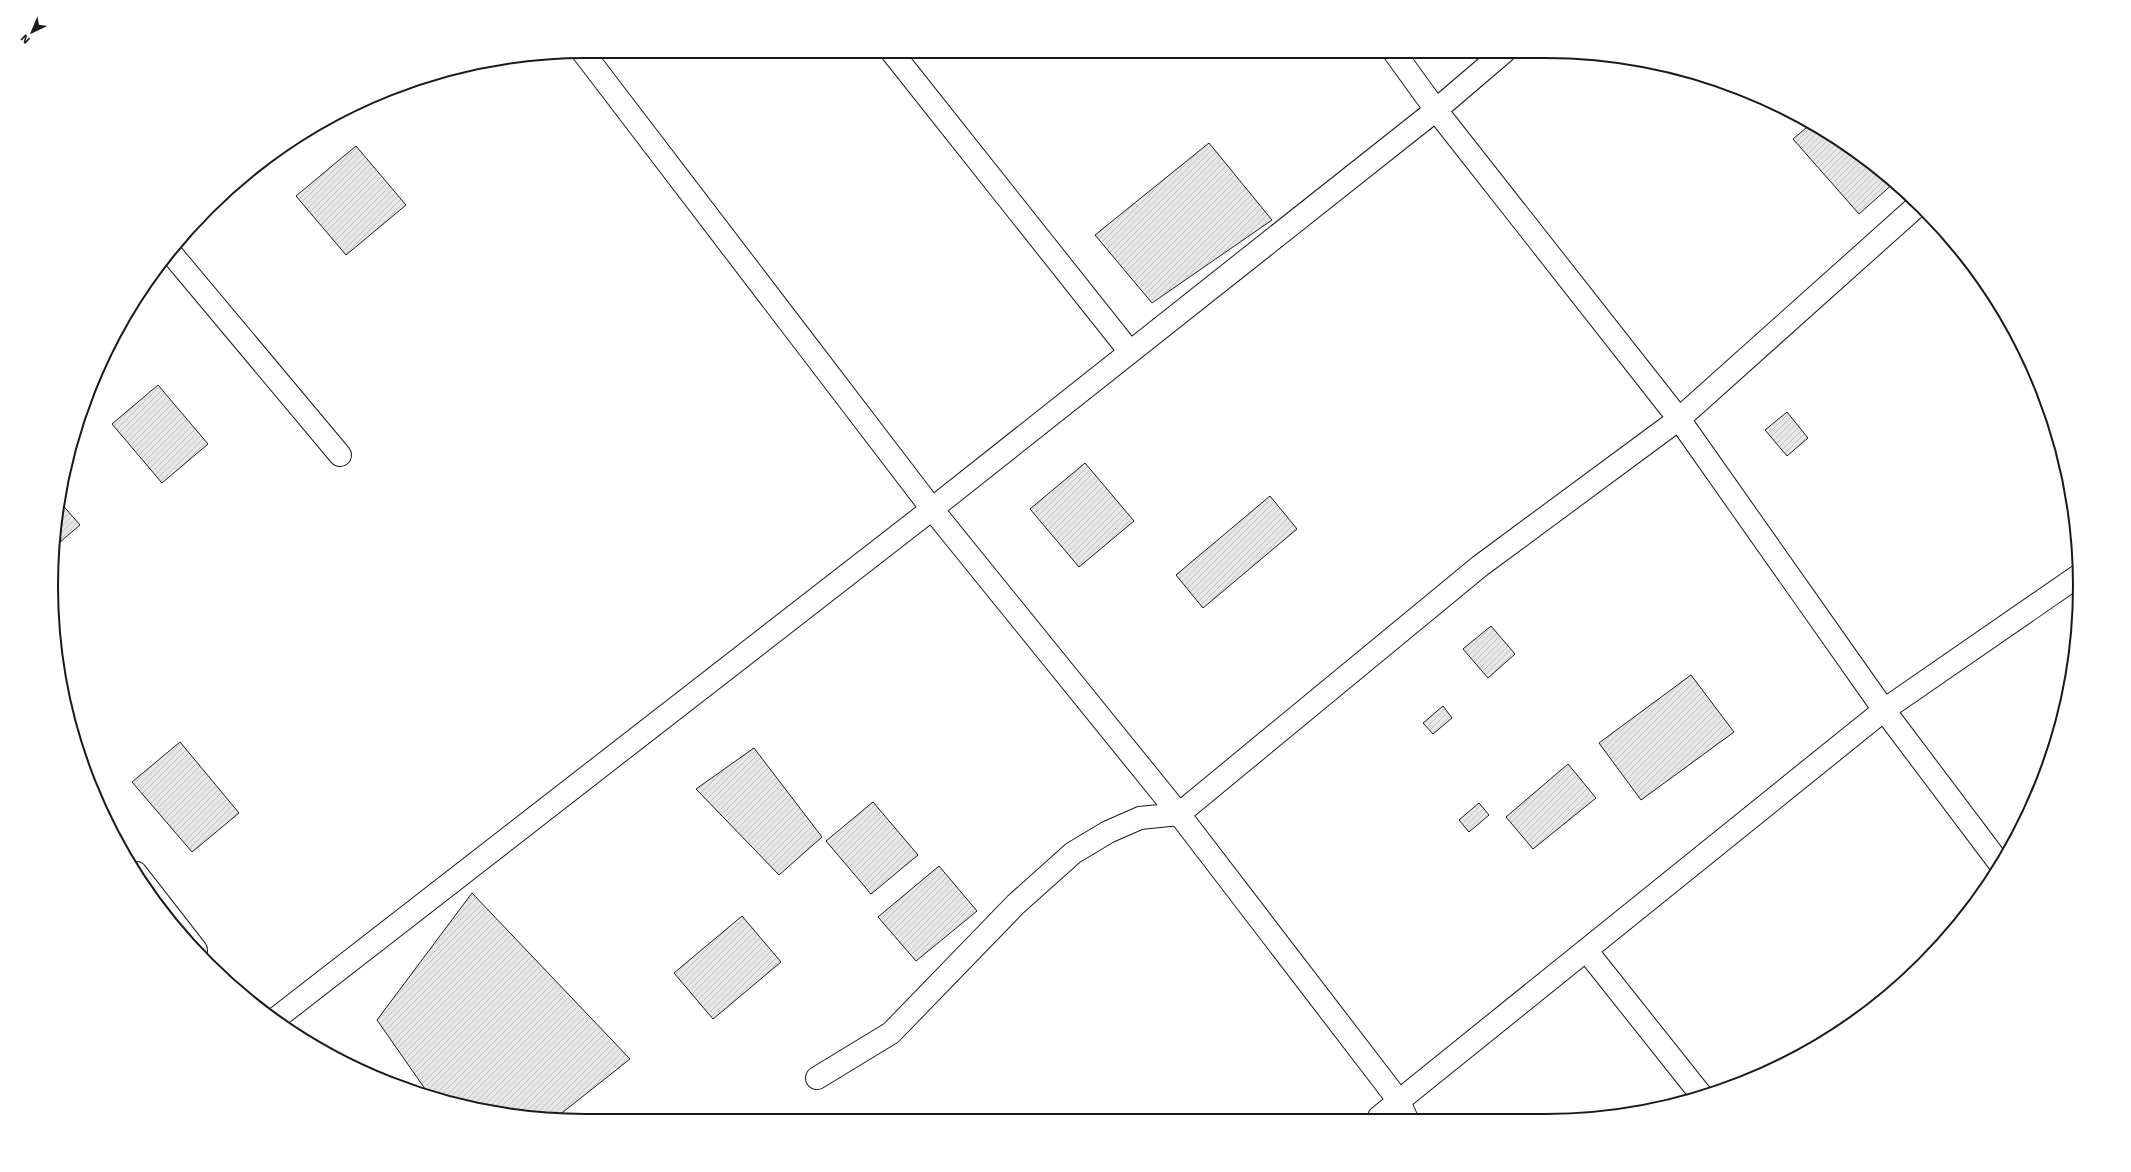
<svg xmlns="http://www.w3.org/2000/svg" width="2131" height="1172" viewBox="0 0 2131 1172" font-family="'Work Sans',sans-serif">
<defs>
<pattern id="building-hatch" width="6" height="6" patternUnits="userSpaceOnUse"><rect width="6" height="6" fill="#e6e6e6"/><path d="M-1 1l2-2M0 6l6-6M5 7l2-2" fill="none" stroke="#c5c5c5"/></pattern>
</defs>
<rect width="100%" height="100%" fill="#fff"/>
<path fill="url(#building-hatch)" stroke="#1a1a1a" d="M1812,123l83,59 -36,32 -66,-75z
M1209,143l63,77 -120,83 -57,-68z
M356,146l50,59 -60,50 -50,-59z
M158,385l50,59 -46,39 -50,-59z
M1787,412l21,26 -21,18 -22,-26z
M1085,463l49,58 -55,46 -49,-58z
M1270,496l27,33 -94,79 -27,-33z
M60,502l20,23 -27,23z
M1491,626l24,28 -27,24 -25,-29z
M1691,675l43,57 -93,68 -42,-57z
M1443,706l9,12 -19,16 -10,-11z
M180,742l59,71 -47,39 -60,-70z
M754,748l68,89 -43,38 -83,-86z
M1568,764l28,34 -63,51 -27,-32z
M873,802l45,53 -47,39 -45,-53z
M1479,803l10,12 -20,17 -10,-12z
M939,866l38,45 -61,50 -38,-44z
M472,893l158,166 -77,61 -106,-17 -17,-7 -53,-76z
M742,916l39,46 -68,57 -39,-46z"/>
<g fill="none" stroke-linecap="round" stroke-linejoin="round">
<defs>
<path id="minor" d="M582,51l350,458 247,305 220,287 7,16
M891,51l239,301
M1394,52l42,58 243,309 205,291 116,154
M170,252l170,203
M136,873l60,77
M1586,950l116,146
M274,1020l658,-511 504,-399 68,-58
M817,1078l74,-45 125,-129 57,-51 35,-21 32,-14 39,-4 301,-248 199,-147 239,-214
M1379,1117l505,-407 194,-134"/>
</defs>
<use href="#minor" stroke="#1a1a1a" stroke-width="24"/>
<use href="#minor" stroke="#fff" stroke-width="22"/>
</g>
<path d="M0 0H2131V1172H0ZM586 58H1545A528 528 0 0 1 2073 586V586A528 528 0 0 1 1545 1114H586A528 528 0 0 1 58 586V586A528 528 0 0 1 586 58Z" fill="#fff" fill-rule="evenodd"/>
<path fill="none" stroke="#1a1a1a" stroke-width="2" d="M586 58H1545A528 528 0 0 1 2073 586V586A528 528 0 0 1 1545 1114H586A528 528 0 0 1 58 586V586A528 528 0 0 1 586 58Z"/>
<g transform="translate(32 32) rotate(224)" stroke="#ffffff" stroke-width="3" paint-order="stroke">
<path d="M0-3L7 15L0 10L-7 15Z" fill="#1a1a1a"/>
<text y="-6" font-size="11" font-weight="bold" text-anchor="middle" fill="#1a1a1a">N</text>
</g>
</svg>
